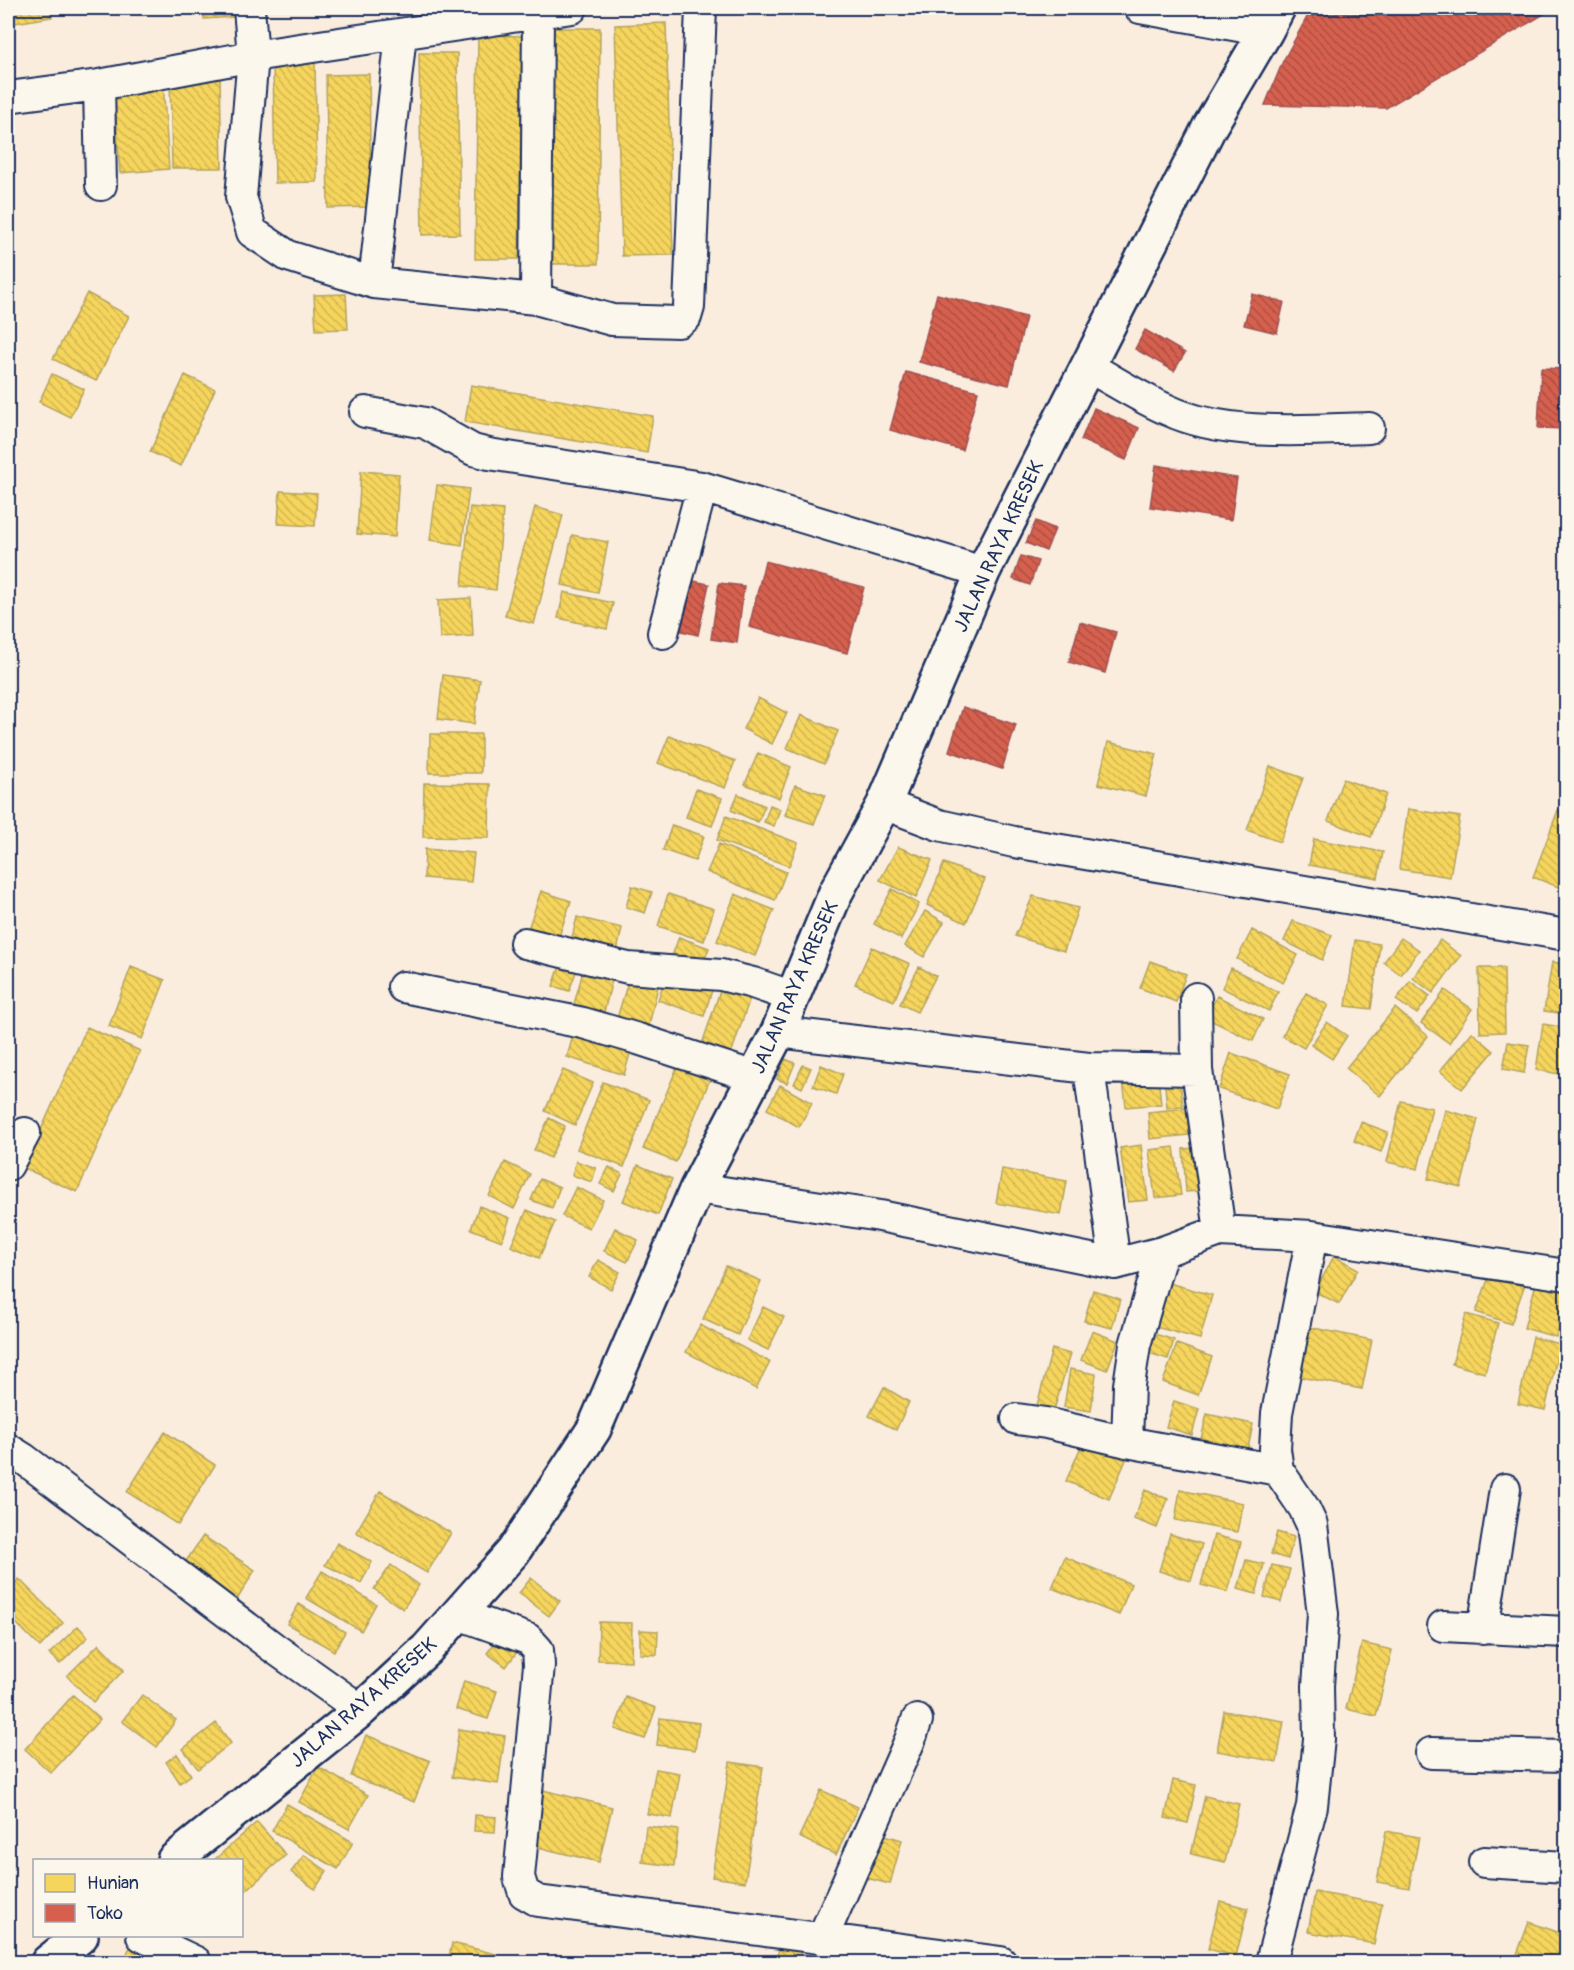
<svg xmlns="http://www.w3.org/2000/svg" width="1574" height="1970" viewBox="0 0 1574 1970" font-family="Pangolin,sans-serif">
<defs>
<pattern id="homes-back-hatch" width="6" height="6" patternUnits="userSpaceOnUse" patternTransform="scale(1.5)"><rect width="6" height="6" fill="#f6d55c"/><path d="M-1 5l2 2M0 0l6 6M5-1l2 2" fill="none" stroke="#d2b752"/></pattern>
<pattern id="shops-back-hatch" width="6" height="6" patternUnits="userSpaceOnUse" patternTransform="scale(1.5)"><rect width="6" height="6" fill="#d6604d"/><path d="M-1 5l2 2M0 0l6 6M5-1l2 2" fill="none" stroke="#ad5043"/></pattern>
</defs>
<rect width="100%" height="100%" fill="#faedde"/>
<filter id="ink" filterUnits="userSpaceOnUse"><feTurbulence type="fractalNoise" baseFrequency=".0167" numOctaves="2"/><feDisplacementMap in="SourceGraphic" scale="12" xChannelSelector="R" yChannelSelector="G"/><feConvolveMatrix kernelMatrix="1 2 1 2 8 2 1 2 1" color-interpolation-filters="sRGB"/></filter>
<g filter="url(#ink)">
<path fill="url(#homes-back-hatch)" stroke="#b4a35d" stroke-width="1.5" d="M8,8h42l2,9 -44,7z
M203,8h31l1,9 -31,2z
M666,23l7,232 -51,1 -7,-231z
M553,28h47l-2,236h-48z
M478,35l44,1 -3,223h-44z
M419,53h38l3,181 -38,1z
M273,62h42l2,120 -42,1z
M369,74l2,133 -43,1 -2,-133z
M220,77l2,91h-50l-2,-90z
M163,82l6,87 -49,4 -6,-87z
M87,293l42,23 -33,65 -43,-22z
M346,294l2,35 -32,1 -2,-35z
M52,374l32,15 -14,28 -31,-15z
M185,375l30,14 -34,77 -31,-14z
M471,385l182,31 -6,37 -182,-31z
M361,471l38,3 -4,63 -38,-3z
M437,485l32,4 -7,56 -32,-5z
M280,491l37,2 -2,33 -37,-2z
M470,507l33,3 -7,80 -34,-4z
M535,507l28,8 -29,109 -29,-8z
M572,535l36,7 -10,51 -36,-8z
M564,592l49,11 -6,26 -49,-11z
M471,598l2,38 -33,2 -2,-38z
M443,675l37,5 -6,44 -36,-5z
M758,698l29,15 -15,31 -29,-15z
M801,715l37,16 -14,33 -37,-16z
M430,734h51v39h-52z
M669,736l66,25 -10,27 -67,-25z
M1108,742l49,12 -11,42 -48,-12z
M758,753l33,14 -12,31 -34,-14z
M1270,766l33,12 -23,64 -33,-12z
M1343,779l43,15 -15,43 -43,-16z
M424,783l66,1 -1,54 -66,-1z
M795,785l30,10 -11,29 -29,-9z
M696,789l26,9 -10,28 -26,-9z
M738,794l27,12 -7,16 -27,-12z
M770,805l10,4 -6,17 -10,-4z
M1408,809l52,8 -10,60 -51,-8z
M1558,810l8,4v76l-33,-13z
M726,816l72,27 -9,23 -72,-26z
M672,825l32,11 -9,25 -32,-11z
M1314,839l69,13 -5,26 -69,-13z
M719,844l67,28 -11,28 -68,-28z
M898,847l34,13 -16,38 -36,-18z
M425,849l49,4 -3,29 -47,-4z
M944,863l41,16 -19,44 -39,-18z
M632,886l20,6 -7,21 -19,-6z
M892,889l27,15 -18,35 -27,-15z
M541,891l30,10 -14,41 -30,-10z
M668,894l46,15 -10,32 -46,-15z
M735,894l39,16 -19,46 -38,-15z
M1033,896l45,12 -14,43 -49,-15z
M925,911l19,11 -20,35 -19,-11z
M577,917l45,11 -7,33 -46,-11z
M1293,921l39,14 -10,25 -38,-19z
M1252,930l46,25 -15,28 -46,-24z
M679,937l30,11 -7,19 -30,-11z
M1401,938l18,12 -18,25 -17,-13z
M1355,940l25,4 -9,65 -25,-3z
M1440,940l21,16 -28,37 -20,-15z
M872,947l38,17 -16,37 -39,-17z
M1150,961l36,13 -10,28 -36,-14z
M1552,962l14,2v50l-22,-3z
M560,966l16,6 -7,19 -16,-5z
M131,967l34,13 -23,59 -33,-13z
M919,967l17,9 -19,36 -17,-8z
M584,968l29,8 -9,36 -30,-8z
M1231,968l47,24 -9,19 -47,-23z
M1479,968h25l1,64 -25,1z
M667,972l46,15 -9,29 -46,-16z
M630,975l29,7 -12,52 -32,-9z
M724,979l29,10 -25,74 -29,-10z
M1410,981l20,15 -13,18 -21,-14z
M1445,990l27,19 -23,34 -28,-20z
M1306,993l22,12 -24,43 -22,-12z
M1217,996l46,23 -10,22 -47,-23z
M1395,1008l33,28 -48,60 -34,-28z
M1327,1022l20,14 -15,23 -21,-14z
M1543,1024l23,4v47l-30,-5z
M576,1025l57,18 -9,32 -57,-18z
M87,1027l53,24 -63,141 -53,-24z
M1472,1032l22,19 -32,38 -22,-18z
M1508,1042l21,3 -5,28 -21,-4z
M1231,1053l59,21 -13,35 -58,-20z
M681,1058l32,14 -37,90 -33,-13z
M785,1059l10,4 -8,20 -10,-4z
M803,1065l8,3 -9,20 -8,-4z
M821,1065l22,9 -7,20 -23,-8z
M563,1070l30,13 -18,42 -30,-14z
M1179,1074l4,32 -16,2 -3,-33z
M1158,1076l3,28 -35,3 -3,-27z
M603,1082l46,18 -25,67 -47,-18z
M780,1085l32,18 -13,24 -32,-18z
M1401,1101l31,7 -14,61 -31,-7z
M1187,1108l2,27 -39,4 -2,-27z
M1445,1110l33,9 -17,68 -33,-8z
M549,1118l16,8 -15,32 -16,-8z
M1361,1122l27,10 -7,20 -27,-11z
M1141,1145l7,55 -20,2 -8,-54z
M1174,1147l7,48 -26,3 -6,-48z
M1196,1148l3,43 -13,1 -3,-43z
M1563,1160h3v27h-4z
M576,1161l20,7 -4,14 -20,-7z
M505,1162l25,12 -16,35 -25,-13z
M638,1165l34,14 -14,36 -35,-14z
M609,1167l13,7 -8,17 -14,-7z
M1002,1169l65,12 -6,34 -65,-12z
M540,1179l20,8 -8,21 -21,-8z
M576,1187l27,13 -14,28 -27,-12z
M479,1206l31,12 -8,23 -31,-12z
M527,1210l28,12 -16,36 -28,-12z
M615,1228l23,12 -11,22 -23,-11z
M1334,1256l24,13 -19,35 -24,-12z
M598,1260l22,12 -9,17 -22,-12z
M726,1266l35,15 -23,54 -35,-16z
M1492,1269l34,12 -15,43 -35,-12z
M1538,1276l28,8v17l-10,36 -32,-9z
M1165,1282l47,13 -12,44 -48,-13z
M1093,1290l27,9 -8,29 -28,-7z
M763,1307l21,10 -16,33 -21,-10z
M1466,1314l32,9 -13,50 -33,-9z
M700,1325l70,37 -14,27 -70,-37z
M1309,1327l63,13 -10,49 -62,-12z
M1142,1330l32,10 -6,19 -32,-10z
M1092,1331l26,10 -11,29 -26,-10z
M1533,1337l27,7 -15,66 -27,-6z
M1177,1344l35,13 -14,38 -35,-13z
M1052,1349l18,5 -17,60 -17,-5z
M1070,1369l26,5 -5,37 -27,-4z
M884,1387l25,15 -13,28 -27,-14z
M1174,1401l25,8 -7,26 -26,-8z
M1207,1414l46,10 -6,29 -47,-10z
M165,1432l50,33 -37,60 -51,-33z
M1083,1442l43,18 -17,39 -43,-18z
M1145,1490l23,9 -11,29 -23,-9z
M1180,1490l63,13 -6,29 -62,-12z
M380,1491l71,42 -24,40 -71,-41z
M1277,1532l17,5 -6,22 -17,-5z
M1170,1534l32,10 -11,37 -32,-10z
M1214,1535l27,7 -13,50 -27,-7z
M203,1536l52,34 -23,38 -54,-35z
M337,1543l35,19 -11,21 -36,-18z
M1065,1557l66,27 -12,31 -67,-27z
M1246,1560l18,4 -8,30 -18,-5z
M391,1565l28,20 -16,24 -29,-20z
M1272,1565l18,4 -9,33 -17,-5z
M322,1571l54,33 -15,27 -55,-33z
M531,1578l29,23 -11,15 -30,-23z
M19,1579l44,44 -23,24 -32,-32v-24z
M299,1604l46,28 -11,19 -47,-27z
M599,1622l33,1 -1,38 -33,-1z
M78,1626l10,11 -28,27 -11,-10z
M640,1630l18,1 -1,24 -17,-1z
M501,1634l19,14 -14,19 -19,-14z
M1362,1643l30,7 -16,66 -30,-7z
M99,1644l25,26 -31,32 -26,-26z
M464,1681l33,10 -9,28 -32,-10z
M73,1695l27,24 -49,54 -26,-24z
M142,1695l34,25 -19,27 -35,-26z
M626,1697l30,11 -11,31 -30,-10z
M1224,1711l60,10 -7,41 -60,-11z
M660,1718l39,5 -4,27 -38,-5z
M216,1723l15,20 -33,26 -15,-20z
M459,1729l46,7 -7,48 -46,-7z
M366,1735l64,26 -16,41 -63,-26z
M177,1754l14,21 -11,8 -14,-21z
M730,1762l33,5 -18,115 -33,-5z
M318,1767l50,28 -19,34 -50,-27z
M656,1769l24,4 -8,45 -25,-4z
M1173,1780l23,5 -8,38 -23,-5z
M543,1790l69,17 -13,55 -70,-17z
M821,1790l37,17 -22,48 -37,-18z
M1205,1796l34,8 -14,58 -34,-8z
M287,1804l66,38 -15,27 -66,-38z
M475,1815l21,2 -1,15 -21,-1z
M257,1822l29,33 -44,39v-34h-28z
M646,1826l32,4 -4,36 -32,-4z
M1386,1831l33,6 -10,51 -32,-6z
M878,1833l24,7 -12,44 -24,-6z
M304,1855l23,16 -12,18 -24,-17z
M1315,1892l67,12 -8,40 -66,-12z
M1220,1901l28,7 -12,48 -28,-7z
M1529,1922l37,13v16l-4,11h-21l-24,-8z
M782,1940l21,7 -5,15h-23z
M452,1943l44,11 -2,8h-46z
M130,1947l31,15h-38z
M505,1956l28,5v1h-29z"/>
<path fill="url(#shops-back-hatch)" stroke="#9e5152" stroke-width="1.5" d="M1312,8h242l-168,100 -121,-3 18,-44z
M937,294l89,23 -17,68 -90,-23z
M1252,294l32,8 -7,31 -33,-8z
M1145,330l40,23 -11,18 -39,-22z
M1541,368l25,1v60l-28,-1z
M906,372l72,19 -16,59 -72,-20z
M1094,408l45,20 -13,32 -45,-20z
M1156,465l81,13 -6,42 -81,-13z
M1036,521l19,8 -9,22 -20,-8z
M1021,556l17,5 -8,24 -17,-6z
M765,561l99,26 -17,66 -98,-26z
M684,579l25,5 -11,51 -25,-6z
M719,583l25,3 -7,57 -26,-4z
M1080,622l36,10 -11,41 -36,-11z
M963,707l53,18 -14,44 -53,-18z"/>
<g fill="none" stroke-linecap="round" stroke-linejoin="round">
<defs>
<path id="minor" d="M249,8l4,48 -12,141 11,35 36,24 86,27 162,16 76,21 67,2 7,-5 3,-10 12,-299
M1140,8l126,23
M99,85l2,100
M8,97l91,-12 154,-29 319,-48
M374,283l27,-249
M536,299l2,-286
M1087,366c26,14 53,32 81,44 57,27 139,20 201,18
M365,412l60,11 48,27 16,4 213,33 281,85
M663,633l39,-146
M884,804l55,21 75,17 552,93
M525,943l103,25 93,7 32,8 40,14
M403,987l180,36 55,16 117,38
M1196,998l1,72 23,161
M778,1032l311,36 108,2
M1089,1068l26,196
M8,1165l17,-32
M697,1188l183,28 235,48 47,-12 58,-21 92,5 -35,177 -2,36 3,21 26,38 8,17 11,89 -5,72 1,53 -7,67 -41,156
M1312,1236l254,39
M1017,1419l29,4 81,19 151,28
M1127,1442l2,-57 6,-40 27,-93
M8,1449l16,10 250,189 87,62
M458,1614l70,25 10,11 1,15 -20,212 5,16 14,8 463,61
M1443,1626l123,6
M1483,1629l22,-140
M1431,1753l135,3
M1484,1862l82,5
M142,1936l54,26
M822,1939l88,-199 7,-20"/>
<path id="secondary" d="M174,1860l187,-150 66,-61 86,-97 81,-123 103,-241 81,-156 58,-140 48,-88 99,-232 227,-446 56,-95 12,-23
M48,1962l33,-26"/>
</defs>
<use href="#minor" stroke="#1b2f5e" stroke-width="34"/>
<use href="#secondary" stroke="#1b2f5e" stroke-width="38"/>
<use href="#minor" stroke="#fbf7ec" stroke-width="30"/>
<use href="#secondary" stroke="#fbf7ec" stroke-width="33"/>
</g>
</g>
<g text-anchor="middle" stroke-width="6" stroke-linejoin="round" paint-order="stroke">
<g font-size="20" fill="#1b2f5e" stroke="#fbf7ec">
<text transform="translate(998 546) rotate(-65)" y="7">JALAN RAYA KRESEK</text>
<text transform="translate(794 987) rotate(-66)" y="7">JALAN RAYA KRESEK</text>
<text transform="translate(363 1702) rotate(-41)" y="7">JALAN RAYA KRESEK</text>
</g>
</g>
<rect width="1574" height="1970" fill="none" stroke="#fbf7ec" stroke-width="30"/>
<rect x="15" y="15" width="1544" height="1940" fill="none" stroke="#1b2f5e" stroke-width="2" filter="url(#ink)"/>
<rect x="33" y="1859" width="210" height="78" fill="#fbf7ec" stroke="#a1a7b3" stroke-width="1.5"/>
<rect x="45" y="1874" width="30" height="18" fill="#f6d55c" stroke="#a1a7b3" stroke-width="1.5"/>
<text x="87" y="1889" font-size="18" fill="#1b2f5e">Hunian</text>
<rect x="45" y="1904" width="30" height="18" fill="#d6604d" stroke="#a1a7b3" stroke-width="1.5"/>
<text x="87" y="1919" font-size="18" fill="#1b2f5e">Toko</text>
</svg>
